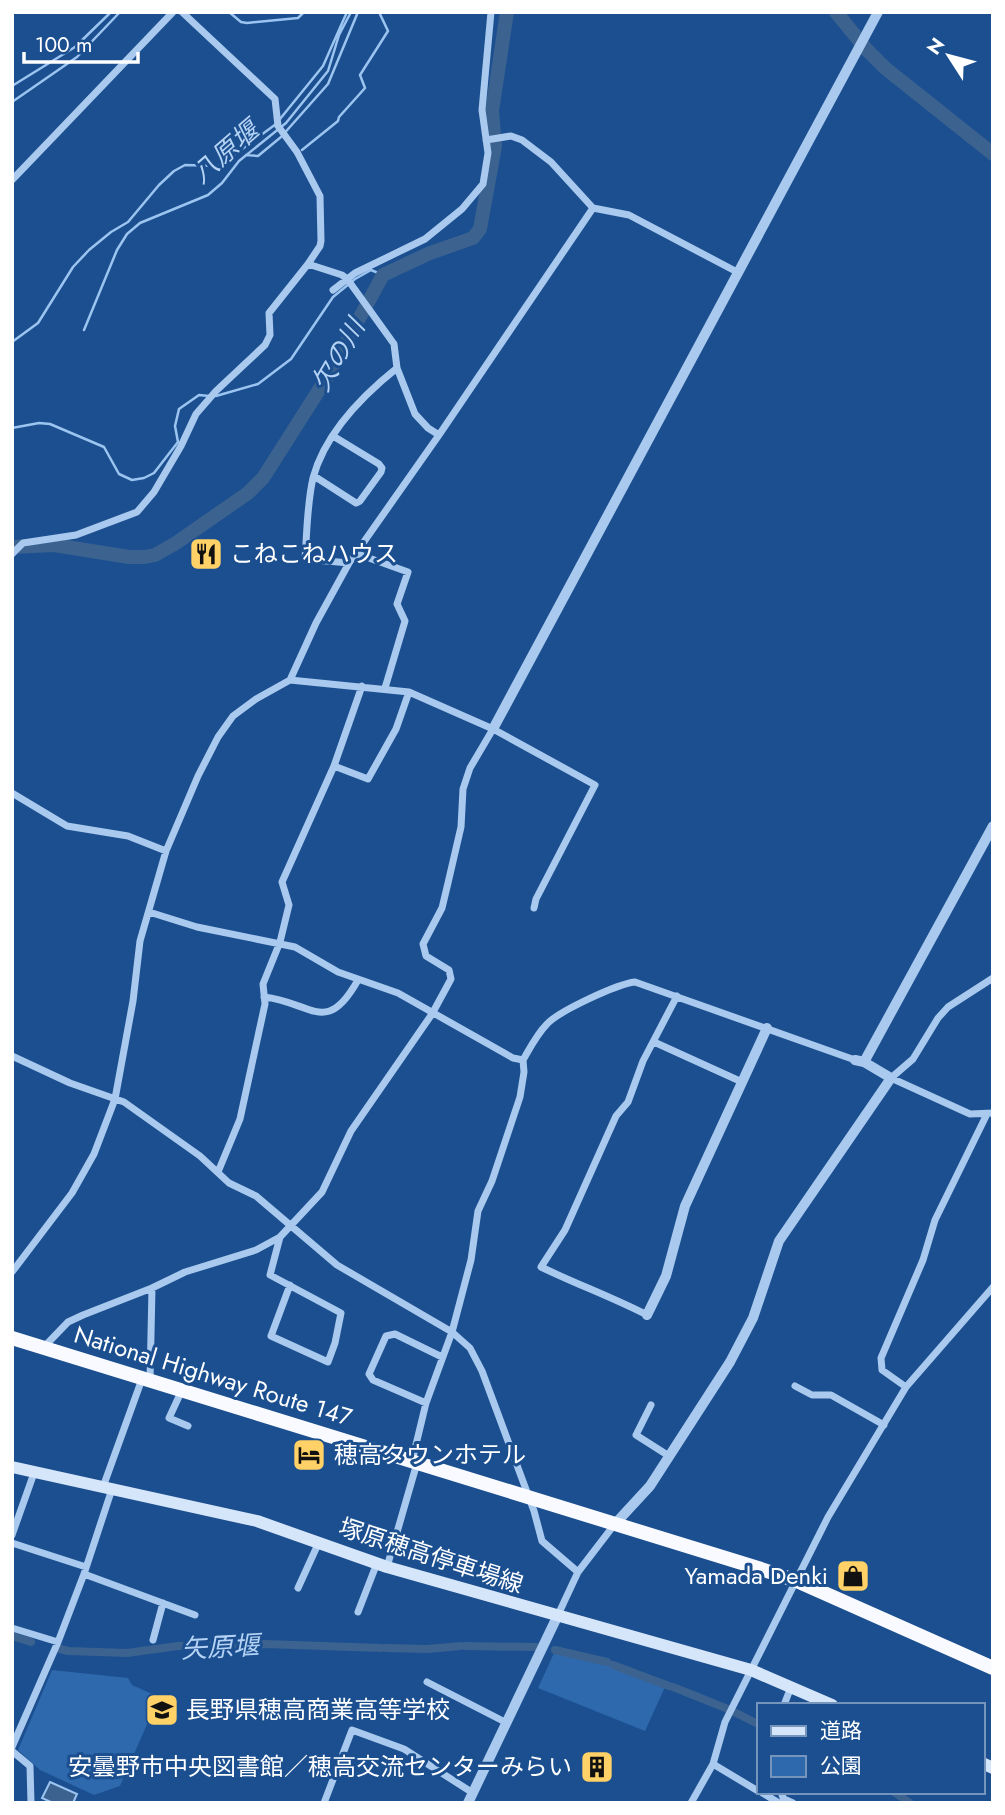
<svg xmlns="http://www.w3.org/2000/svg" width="1005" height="1815" viewBox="0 0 1005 1815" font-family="Jost,'Noto Sans JP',sans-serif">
<rect width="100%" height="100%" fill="#1b4f8f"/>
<path fill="#2e69ad" d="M554,1653l48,10 63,24 -20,44 -107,-43z
M52,1670l76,8 4,7 27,12 -39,89 -26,9 -54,-25 -22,-20z"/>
<path fill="#3c6290" stroke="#9cc4f0" stroke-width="2" d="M50,1782l27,12 -4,9h-20l-11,-5z"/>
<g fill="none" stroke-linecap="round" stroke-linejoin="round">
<path stroke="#9cc4f0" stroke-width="2.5" d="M229,12l12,10 6,1 51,-5 6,-6
M12,86l63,-39 36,-35
M12,102l65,-45 43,-45
M280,119l43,-53 24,-54
M302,150l36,-29 1,-4 26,-29 -5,-13 28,-44 -9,-19
M246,155l12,1 23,-19 47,-53 30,-72
M84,330l33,-80 10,-16 13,-11 68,-28 14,-12 17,-22 47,-38 42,-52 11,-36 12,-23
M12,342l26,-19 35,-56 16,-17 22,-18 17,-10 31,-37 15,-14 11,-6 34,1 10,-3 5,-8 42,-31
M216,396l42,-12 33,-25 42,-62 22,-18 16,-9 12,5
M12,428l27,-5 11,1 54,23 15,27 13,6 12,-2 10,-5 24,-31 -3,-16 4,-17 20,-14 10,1"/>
<path stroke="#3c6290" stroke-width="8" d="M12,1636l19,6
M465,1646l71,1
M386,1648l42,1 32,-3
M60,1649l8,2 59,2 51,-7 87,-2 116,4
M555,1650l52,12
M613,1665l56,21
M673,1687l55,22
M734,1712l24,12
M894,1792l16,11"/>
<path stroke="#3c6290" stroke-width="14" d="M836,12l30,37 19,19 108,86
M12,547l42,-2 75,12h16l10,-2 21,-12 72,-50 15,-15 63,-99 57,-104 47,-22 43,-15 7,-9 15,-83 -3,-35 15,-99"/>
<path stroke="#a9c9ee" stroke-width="7" d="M486,140l25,-4 11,4 29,22 42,46 36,7 110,58
M12,180l161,-168
M308,264l34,11 6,5 46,64 3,24 18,46 13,14 11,7
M333,290l22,-17 70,-34 37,-30 21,-25 5,-31 -6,-43 9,-98
M314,476l42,27 4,-2 21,-29 1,-4 -3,-4 -46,-28
M355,553l53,19 -11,32 8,17 -20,67
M12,554l11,-11 53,-8 61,-23 17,-20 27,-46 15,-32 20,-23 49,-46 5,-10 -1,-22 39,-49 12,-18 1,-5 -1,-45 -23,-44 -19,-26 -3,-27 -93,-87
M349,563l-44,-4c2,-27 2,-55 8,-81 12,-45 49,-82 84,-110
M290,680l26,-57 33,-60 90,-128 154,-227
M334,766l34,13 28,-50 13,-37
M12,793l55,33 61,10 38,15
M149,912l48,15 98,20 43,25 60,21 115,65 10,2
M993,978l-45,29 -10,11 -25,41 -22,19 79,36 23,-1
M264,997c48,5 62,40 94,-17
M654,1042l88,40
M12,1056l58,27 54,19 76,54 29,27 27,13 81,69 115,67 18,16 12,23 52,140 8,30 36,31
M218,1172l22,-53 25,-115 -2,-20 17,-42 9,-37 -7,-23 52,-116 28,-80
M280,1237l-10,38 71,38 -6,30 -7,19 -57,-26 19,-51
M12,1272l60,-79 22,-39 21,-55 18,-98 7,-60 26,-90 32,-75 20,-39 15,-21 23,-17 34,-19 119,12 84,37 102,56 -59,114 -2,9
M647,1315c-35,-18 -71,-31 -106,-48l24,-37 51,-114 12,-14 15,-41 34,-65
M43,1348l25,-26 15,-7 69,-27 33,-16 71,-22 24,-13 42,-45 29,-61 81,-117 19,-35 -2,-9 -23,-14 -3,-12 19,-36 6,-25 13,-56 2,-38 7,-21 23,-39
M150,1380l2,-92
M795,1386l17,9h19l53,30
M906,1387l-24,-17 -1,-12 42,-98 12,-40 52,-106
M182,1390l-13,28 19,8
M426,1403l-53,-23 -4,-6 17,-38 9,-2 47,23
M651,1405l-15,30 33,21
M412,1461l14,-58 26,-71 19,-72 7,-49 14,-30 28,-84 4,-25 -1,-12c7,-12 14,-26 24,-36 12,-13 70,-40 88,-42l220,78
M103,1487l39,-108
M12,1535l22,-62
M12,1543l74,24
M387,1567l30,-104
M84,1574l111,41
M298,1588l21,-46
M358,1612l19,-49
M557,1617l21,-45 36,-47
M12,1628l46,14
M153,1640l10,-37
M427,1682l80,41
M784,1705l7,-18
M12,1747l46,-105 26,-68 28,-85
M12,1751l18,15 1,37
M713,1764l45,27
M761,1792l18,11
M781,1792l4,11
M784,1799l9,4
M324,1803l28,-73 52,19 69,44
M691,1803l22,-39 12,-42 103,-205 78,-130 87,-100"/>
<path stroke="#a9c9ee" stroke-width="10" d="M493,729l385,-717
M864,1062l129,-236
M647,1315l19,-39 19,-70 82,-178
M615,1524l35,-38 80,-124 23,-44 26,-77 112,-163 -27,-16 -9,-2
M468,1803l89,-186"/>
<path stroke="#d6e6fa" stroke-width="12" d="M12,1467l245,54 130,46 364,103 81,35
M982,1763l11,5"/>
<path stroke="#f8faff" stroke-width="14" d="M12,1338l746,230 39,13 196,87"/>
</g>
<defs>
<symbol id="restaurant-square" viewBox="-11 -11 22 22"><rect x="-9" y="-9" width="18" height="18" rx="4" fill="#ffd166" stroke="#1b4f8f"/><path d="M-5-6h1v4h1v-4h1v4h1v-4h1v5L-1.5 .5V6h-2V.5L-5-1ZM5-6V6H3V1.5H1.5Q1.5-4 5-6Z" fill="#111"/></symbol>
<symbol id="hotel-square" viewBox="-11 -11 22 22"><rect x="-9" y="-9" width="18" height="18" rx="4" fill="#ffd166" stroke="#1b4f8f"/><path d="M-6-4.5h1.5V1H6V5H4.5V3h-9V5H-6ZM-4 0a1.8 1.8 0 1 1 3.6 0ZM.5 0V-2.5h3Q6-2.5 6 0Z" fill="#111"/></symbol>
<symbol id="shop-square" viewBox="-11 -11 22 22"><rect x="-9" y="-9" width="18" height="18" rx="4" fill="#ffd166" stroke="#1b4f8f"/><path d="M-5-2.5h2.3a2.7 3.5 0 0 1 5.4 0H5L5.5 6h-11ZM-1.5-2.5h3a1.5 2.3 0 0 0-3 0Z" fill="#111"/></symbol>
<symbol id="school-square" viewBox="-11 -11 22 22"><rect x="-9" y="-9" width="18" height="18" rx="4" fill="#ffd166" stroke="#1b4f8f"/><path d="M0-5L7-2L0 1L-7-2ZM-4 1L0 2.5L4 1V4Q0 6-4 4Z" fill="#111"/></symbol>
<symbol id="building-square" viewBox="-11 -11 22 22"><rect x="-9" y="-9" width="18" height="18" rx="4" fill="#ffd166" stroke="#1b4f8f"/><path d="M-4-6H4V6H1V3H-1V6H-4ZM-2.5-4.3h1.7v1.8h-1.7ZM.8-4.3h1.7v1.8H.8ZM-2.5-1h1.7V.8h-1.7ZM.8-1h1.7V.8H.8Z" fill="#111"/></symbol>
</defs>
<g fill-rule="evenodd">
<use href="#restaurant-square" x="187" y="535" width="38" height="38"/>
<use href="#hotel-square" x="290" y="1436" width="38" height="38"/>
<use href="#shop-square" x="834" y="1557" width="38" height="38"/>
<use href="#school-square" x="143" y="1691" width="38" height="38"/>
<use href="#building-square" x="578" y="1748" width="38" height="38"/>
</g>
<g text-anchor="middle" stroke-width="6" stroke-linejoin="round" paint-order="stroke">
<g font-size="24" fill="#fff" stroke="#1b4f8f" text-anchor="start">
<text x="230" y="562">こねこねハウス</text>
<text x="334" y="1463">穂高タウンホテル</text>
<text x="828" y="1584" text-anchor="end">Yamada Denki</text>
<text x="186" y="1718">長野県穂高商業高等学校</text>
<text x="572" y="1775" text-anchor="end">安曇野市中央図書館／穂高交流センターみらい</text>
</g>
<g font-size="24" fill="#fff" stroke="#1b4f8f">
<text transform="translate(213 1376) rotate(17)" y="8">National Highway Route 147</text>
<text transform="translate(431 1556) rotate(18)" y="8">塚原穂高停車場線</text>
</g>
<g font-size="26" font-style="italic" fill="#b5d3f5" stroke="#1b4f8f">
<text transform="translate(225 152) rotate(-41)" y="9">八原堰</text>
<text transform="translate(338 355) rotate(-60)" y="9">欠の川</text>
<text transform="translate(220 1647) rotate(-3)" y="9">矢原堰</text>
</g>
</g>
<rect width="1005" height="1815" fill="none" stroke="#ffffff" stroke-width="28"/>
<rect x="757" y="1703" width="228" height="91" fill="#1b4f8f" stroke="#7695bc" stroke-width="2"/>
<rect x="771" y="1726" width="35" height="10" fill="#d6e6fa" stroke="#7695bc" stroke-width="2"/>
<text x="820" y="1738" font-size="21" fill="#ffffff">道路</text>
<rect x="771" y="1756" width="35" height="21" fill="#2e69ad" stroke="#7695bc" stroke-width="2"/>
<text x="820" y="1773" font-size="21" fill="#ffffff">公園</text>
<g transform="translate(949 56) rotate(306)" stroke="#1b4f8f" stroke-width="5" paint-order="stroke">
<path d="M0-5L12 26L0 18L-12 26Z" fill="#ffffff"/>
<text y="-10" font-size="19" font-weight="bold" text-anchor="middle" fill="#ffffff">N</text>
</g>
<path d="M24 52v10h114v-10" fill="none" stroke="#ffffff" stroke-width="3.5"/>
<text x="35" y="52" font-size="21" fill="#ffffff" stroke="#1b4f8f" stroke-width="5" paint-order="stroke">100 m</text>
</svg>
